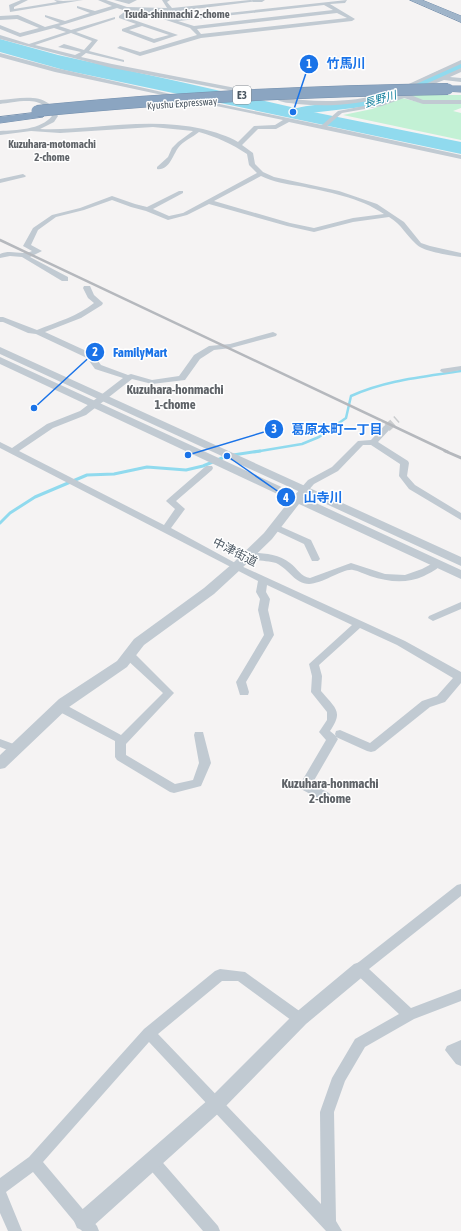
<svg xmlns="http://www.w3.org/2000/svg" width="461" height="1231" viewBox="0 0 461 1231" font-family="'Asap Condensed','Noto Sans JP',sans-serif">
<rect width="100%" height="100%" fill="#f5f3f3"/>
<path fill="#c3f1d5" d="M408,95h53v7l-37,-1z
M402,98l20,5h39v5l-8,3 8,2v27l-118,-25 29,-6z"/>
<path fill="#90daee" d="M0,39l58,16 123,27 132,30 148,30v12l-397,-84 -64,-18z"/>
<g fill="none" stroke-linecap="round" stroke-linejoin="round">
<path stroke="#90daee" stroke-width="2.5" d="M254,452l48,-8 17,-7 27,-19 5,-22c35,-16 72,-19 110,-25"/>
<path stroke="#90daee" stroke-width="3" d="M233,455l27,-4
M0,523l10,-10 25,-16 52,-22 27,-1 33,-7 39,3 17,-4 24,-10"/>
<path fill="#90daee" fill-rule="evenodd" d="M461,63v7l-58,25 -32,11 -78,9 -5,-3c6,-8 62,-9 75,-11 34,-5 66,-30 98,-38z"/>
<path stroke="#caccce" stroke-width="8" stroke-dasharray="8 4" stroke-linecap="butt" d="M387,428l10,-9"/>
<defs>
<path id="trunk" d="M410,0h12l39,16v6z"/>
<path id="motorway" d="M448,86h13v6l-17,-1 -1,-2 1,-2z
M39,112l4,1 2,2 -2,2 -43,6v-6z"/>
</defs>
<use href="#trunk" stroke="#7690ad" stroke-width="1"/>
<use href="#motorway" stroke="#7690ad" stroke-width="1"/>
<path fill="#c1cad2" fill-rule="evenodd" d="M21,0h7l-14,7v2l43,-7 -3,-2 9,1 20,-1 -73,12 -1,-7z
M98,0h8l21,7 40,1 -5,-8h8l-3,2 5,6 78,-8 8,1 -87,11 -22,-1 23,8 175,-19 -2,3 -15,1 25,15 -3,2 -151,17 -61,18 -23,-8 3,-2 20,6 57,-17 -7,-7 -51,-17h-10v2l-4,4 53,18 -24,8 -32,-12v-2l14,-5 -17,-6v-2l4,-3v-3l-6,-2 -58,18 12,4 44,-13v2l-39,13 22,8 -9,11 35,9v2l-38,-9 -5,4 31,7 139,27v2l-2,1 -137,-26 -112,-29v-4l29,9 37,-12 -12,-4 -34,9 -20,-8v-4l20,8 19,-5 -22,-9 -17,1v-4l18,-1 27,12 15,-4 -15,-6v-2l20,6 25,-8 -13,-5v-2l18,5 17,-5zM324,5l9,5 -139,16 -16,-5zM337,13l10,5 -146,16 -4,-5zM142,26l27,9 -15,4 -25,-9zM71,33l21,8 -8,9 -20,-6 -6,3 23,5 -6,3 -40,-10z
M114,0h23l-8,4z
M0,53l56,15 128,29 -3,2 -126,-27 -55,-15z
M461,60v4l-56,25 -5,-1z
M461,68v4l-11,5 11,1v4l-17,-2 -20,8 -5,-1z
M386,93l3,2 -1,1c-30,9 -60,11 -91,8 -6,-1 -16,-1 -21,-5l3,-2c37,6 71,6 107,-4z
M406,93l17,7h38v4h-38l-19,-6 -22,8 -40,7 -15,13 134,29v4l-172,-37 -13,7h-18l-16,16 11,8 2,11 8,8 11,5 65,14 38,13 27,18 17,21 9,3 31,7v4c-12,-2 -37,-5 -45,-13 -11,-10 -13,-18 -27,-27l-36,5 -39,10 -27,-6 -78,-22 -22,11 -19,5 -22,-9 -15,-4 -19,-7 -28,10 -28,7 -18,13 -7,15 11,6 -12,6 38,20v4h-6l-40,-24 -12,-1 -10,2v-4c11,-5 22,2 32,-3l-9,-5 10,-18 19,-13 28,-7 32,-12 23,8 12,3 32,-16h4v2l-30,16 16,7 14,-3 74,-40 -8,-8 -2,-11c-15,-10 -30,-17 -48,-22 -6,5 -16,9 -21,16 -5,7 -9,23 -21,21v-2l11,-10 4,-9 6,-6 15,-11 -40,-4 -93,6 -29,-2 -31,4v-4c16,-1 41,-1 52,-15 -3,-3 -5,-8 -8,-10 -10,-9 -32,-3 -44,-2v-4c14,-1 36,-6 48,3 4,3 7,9 10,13l-4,6 -14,7c18,1 35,-1 53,-2 36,-3 74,-6 110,2 12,3 25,7 35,13l16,-16 21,-1 8,-5 -86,-18 -2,-1v-2l127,26 16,-14 41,-8zM261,176c12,6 25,8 38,10 29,6 60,11 85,28l-31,4 -39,10 -24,-5 -76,-22z
M23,174l3,2 -1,1 -25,6v-4z
M84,286h6l4,9 9,8 -1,2 -21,13 -36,14 48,22 8,11 27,10 3,-1 21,6 27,-4 15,-21 15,-9 21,-2 43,-12 4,2 -1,2 -45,12 -17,2 -14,9 -15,21 -33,4 -20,-5 -46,36 -33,13 -34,23 145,74 11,-16 -9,-8 2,-2 38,-33h6l1,2 -1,2 -36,31 9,8 -14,19 68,37 166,76 56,31v11l-16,19 -15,5 -55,44 -4,1 -4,-1 -31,-14 2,2 -26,45 17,9 2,3 -2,3c-9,3 -20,-6 -28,-10l-2,-3 27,-46 -7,-8 8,-12v-8l-16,-20 1,-16 -3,-12 43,-39 -85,-40 -1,7 4,7 -2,11 6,25 -28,47 3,10 -1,3h-8l-4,-13 28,-47 -6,-25 2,-11 -4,-7 2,-11 -258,-133v-6l12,6 35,-24 33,-13 43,-33 -28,-9 -8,-11 -51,-24 -8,-1 -25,-11h-3v-5h3l34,13c20,-8 41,-14 57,-27l-6,-5 -5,-10zM360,628l37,17 56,33 -16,18 -15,5 -52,42 -30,-13 -4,1 -1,3 1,2 -6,-5c14,-20 5,-23 -9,-40l1,-15 -3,-11z
M461,366v4l-17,3 -4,-2 1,-2z
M387,425l4,3 -13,14 30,19 1,2 -2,13 8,9 46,28v7l-52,-31 -10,-13 1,-12 -29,-19h-8l-25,26 -24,13 -14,16h-6l-2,-2 2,-2 14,-16 24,-13 26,-26 13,-1 13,-14z
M275,524l36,16 9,19 -2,2h-6l-8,-17 -32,-15 -2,-2z
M254,553c12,0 26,2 36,10 7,5 11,14 20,15l41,-15 34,11 20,1 17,-6 15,-8 5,3c-4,5 -12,9 -18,12 -18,8 -35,6 -54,0 -6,-2 -11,-5 -17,-6 -9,-2 -31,14 -44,14 -14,0 -20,-15 -33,-21 -8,-3 -28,-2 -32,-7l2,-2z
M461,602v7l-28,12 -5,-3 1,-2z
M129,651l4,1 41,41 -48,51v11l49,29 18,-4 6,-17 -5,-28 1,-3h8l8,31 -10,23 -27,7 -4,-1 -53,-32 -2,-3v-16l-59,-31 -1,-3 1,-3h8l57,31 42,-42 -38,-35 -1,-3 1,-3z
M0,739l19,7 2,3 -2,3 -4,1 -15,-6z
M461,884v12l-92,73 42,39 50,-19v12l-47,18 -49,28 -20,34 -11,31 2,109 6,10h-16l-177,-189 -106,120 54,64 2,5h-17l-49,-59 -27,20 16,39h-14l-8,-18v-35l29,-21 115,-128 71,-58 5,-2 25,3 60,43 2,4 -2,4 -5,2 -5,-2 -57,-42h-16l-64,53 163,170 -1,-92 12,-34 23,-39 44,-25 -44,-41 -1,-4 1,-4 102,-80z
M461,1040v26l-5,-2 -11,-14 2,-4z
M152,1154l5,2 61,70 2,5h-17l-56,-65 -2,-5 2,-5z"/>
<path fill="#c1cad2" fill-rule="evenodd" d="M252,0h13l-3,2h-9z
M0,347l461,210v9l-461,-212z
M0,357l461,213v9l-162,-75 -27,35 -32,31 -26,24 -70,51 -17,22 -58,40 -64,61 -5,1v-14l59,-56 58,-38 17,-22 70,-51 28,-24 32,-31 26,-33 -290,-136z
M360,962l6,2 2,5 -2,5 -60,50 -85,87 -130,117 -7,3 -7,-3 -3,-7 3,-7 132,-115 85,-85 60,-50z"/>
<use href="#trunk" fill="#9fb4c9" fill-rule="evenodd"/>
<use href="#motorway" fill="#8ba5c1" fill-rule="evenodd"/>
<path stroke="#b5b8bd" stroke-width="2.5" d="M0,240l448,212"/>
<path stroke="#b5b8bd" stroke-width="3" d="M445,451l16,7"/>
<defs>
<path id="motorway-bridge" d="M37,111c137,-14 274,-20 411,-22"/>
</defs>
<use href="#motorway-bridge" stroke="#7690ad" stroke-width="12" stroke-linecap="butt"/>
<use href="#motorway-bridge" stroke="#8ba5c1" stroke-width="11"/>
</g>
<g text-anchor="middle" stroke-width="3" stroke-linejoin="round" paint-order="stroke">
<g font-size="10" fill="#4a5661" stroke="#fff">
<text transform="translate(182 103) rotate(-4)" y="4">Kyushu Expressway</text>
</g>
<g font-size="11" font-weight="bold" fill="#5f6368" stroke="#fff">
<text x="177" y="18">Tsuda-shinmachi 2-chome</text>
<text x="52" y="148">Kuzuhara-motomachi<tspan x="52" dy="13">2-chome</tspan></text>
</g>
<rect fill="#fff" stroke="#808990" stroke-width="1" x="233" y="86" width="18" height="18" rx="3"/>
<g font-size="11" font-weight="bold" fill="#4a5661">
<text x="242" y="99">E3</text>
</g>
<g font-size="11" font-style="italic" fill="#0c7c9b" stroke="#fff">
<text transform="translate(380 99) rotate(-16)" y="4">長野川</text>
</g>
<g font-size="12" fill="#4a5661" stroke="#fff">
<text transform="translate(235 552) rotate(27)" y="4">中津街道</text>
</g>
<g font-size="13" font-weight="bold" fill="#5f6368" stroke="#fff">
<text x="175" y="394">Kuzuhara-honmachi<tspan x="175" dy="15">1-chome</tspan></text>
<text x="330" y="788">Kuzuhara-honmachi<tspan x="330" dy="15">2-chome</tspan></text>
</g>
</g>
<path fill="none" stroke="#1a73e8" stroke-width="1.5" d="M293 112L309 64M34 408L95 352M188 455L274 429M227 456L286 497"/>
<g fill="#1a73e8" stroke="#fff" stroke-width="1.5">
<circle cx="293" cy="112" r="4"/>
<circle cx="34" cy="408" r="4"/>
<circle cx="188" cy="455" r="4"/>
<circle cx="227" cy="456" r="4"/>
<circle cx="309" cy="64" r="10"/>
<circle cx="95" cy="352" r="10"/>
<circle cx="274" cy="429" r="10"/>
<circle cx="286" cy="497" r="10"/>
</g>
<g font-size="12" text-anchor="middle" font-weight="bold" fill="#fff">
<text x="309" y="68">1</text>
<text x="95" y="356">2</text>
<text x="274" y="433">3</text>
<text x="286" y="502">4</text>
</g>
<g font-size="13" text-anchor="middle" font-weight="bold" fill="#1a73e8" stroke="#fff" stroke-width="3" stroke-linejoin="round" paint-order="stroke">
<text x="346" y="68">竹馬川</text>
<text x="140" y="357">FamilyMart</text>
<text x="337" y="434">葛原本町一丁目</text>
<text x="323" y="502">山寺川</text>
</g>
</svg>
